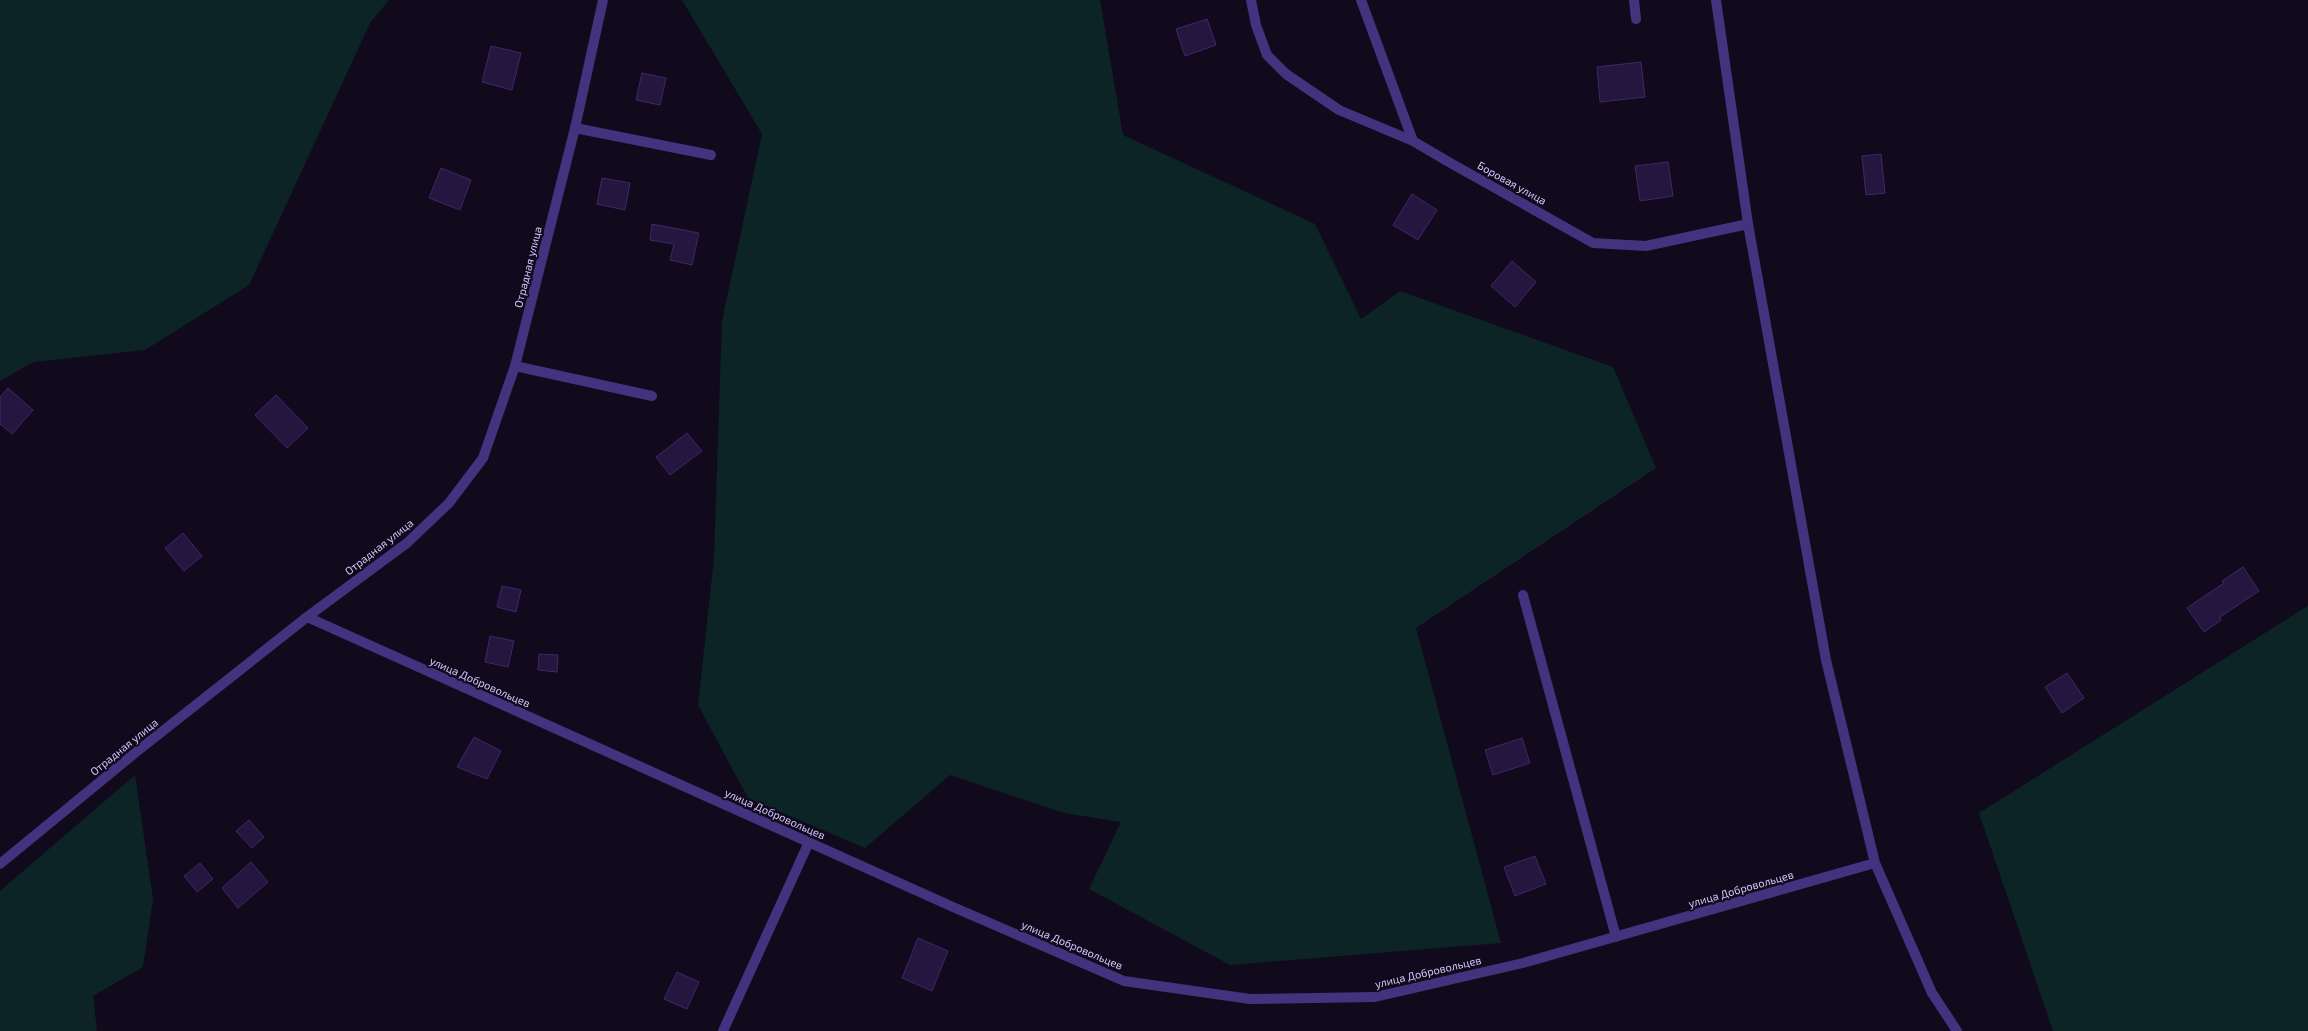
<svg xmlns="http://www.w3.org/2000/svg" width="2308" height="1031" viewBox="0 0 2308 1031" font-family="'Exo 2',sans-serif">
<rect width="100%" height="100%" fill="#100a1c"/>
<path fill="#0d2427" d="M0,0h389l-19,23 -121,262 -104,65 -112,12 -33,19z
M682,0h418l23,135 192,89 46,95 39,-28 213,76 43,101 -240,160 85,315 -271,22 -141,-76 32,-67 -57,-9 -114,-38 -85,73 -117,-50 -50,-93 16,-147 8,-237 40,-187z
M2308,606v425h-255l-74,-218z
M135,775l18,124 -10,68 -50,29 4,35h-97v-140z"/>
<path fill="#24163e" stroke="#3e276b" d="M1207,19l9,26 -31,11 -9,-27z
M491,46l30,7 -9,37 -30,-8z
M1641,62l4,35 -45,5 -3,-35z
M642,73l24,5 -6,27 -24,-5z
M1881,154l4,39 -19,2 -4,-39z
M1668,162l5,34 -33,5 -5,-35z
M441,168l30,12 -11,30 -31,-12z
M602,178l28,5 -5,27 -28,-6z
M1412,194l25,16 -19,30 -25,-15z
M652,224l47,9 -7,32 -22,-5 4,-16 -24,-4z
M1512,261l24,21 -21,25 -24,-21z
M8,388l25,22 -21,24 -12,-10v-27z
M276,395l32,33 -21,20 -32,-33z
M687,433l15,18 -32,24 -14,-18z
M183,533l19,23 -18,15 -19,-23z
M2243,567l16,24 -39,26 1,3 -17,12 -17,-24 37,-25 -2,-2z
M502,586l19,4 -5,22 -19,-5z
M490,636l24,5 -6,26 -23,-5z
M539,654l19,1 -1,17 -19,-2z
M2067,673l17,25 -22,15 -17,-26z
M474,737l27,14 -14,28 -30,-12z
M1522,738l8,25 -37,12 -8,-25z
M249,820l15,17 -12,11 -16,-17z
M1535,856l11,28 -31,12 -11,-29z
M251,862l17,20 -30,26 -16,-20z
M200,863l13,16 -16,13 -13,-16z
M918,938l30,13 -16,40 -30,-13z
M677,972l22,10 -12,27 -23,-10z"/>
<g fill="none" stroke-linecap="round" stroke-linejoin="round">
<path stroke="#41337e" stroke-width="10" d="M1634,0l2,19
M575,128l136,27
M515,366l137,30
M1523,595l93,342
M723,1031l86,-189"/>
<path stroke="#41337e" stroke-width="10" d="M1251,0l5,25 11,30 19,19 53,36 74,31
M1361,0l52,141 34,20 146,82 53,3 102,-22
M1716,0l32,224 78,436 49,203 57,130 25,38
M307,617l646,290 171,74 126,18 125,-2 148,-34 352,-100
M0,864l135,-111 172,-136 100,-74 42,-40 34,-45 32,-92 60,-238 28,-128"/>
</g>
<g text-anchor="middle" stroke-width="4" stroke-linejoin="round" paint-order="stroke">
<g font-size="11" fill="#d4c6ff" stroke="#100a1c">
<text transform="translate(1512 183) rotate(29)" y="4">Боровая улица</text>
<text transform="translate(528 267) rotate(-76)" y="4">Отрадная улица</text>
<text transform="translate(379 547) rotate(-38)" y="4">Отрадная улица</text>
<text transform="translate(480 682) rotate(24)" y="4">улица Добровольцев</text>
<text transform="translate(124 747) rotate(-39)" y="4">Отрадная улица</text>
<text transform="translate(775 814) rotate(24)" y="4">улица Добровольцев</text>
<text transform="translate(1741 889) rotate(-16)" y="4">улица Добровольцев</text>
<text transform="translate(1072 945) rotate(23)" y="4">улица Добровольцев</text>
<text transform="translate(1428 972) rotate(-13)" y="4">улица Добровольцев</text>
</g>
</g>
</svg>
